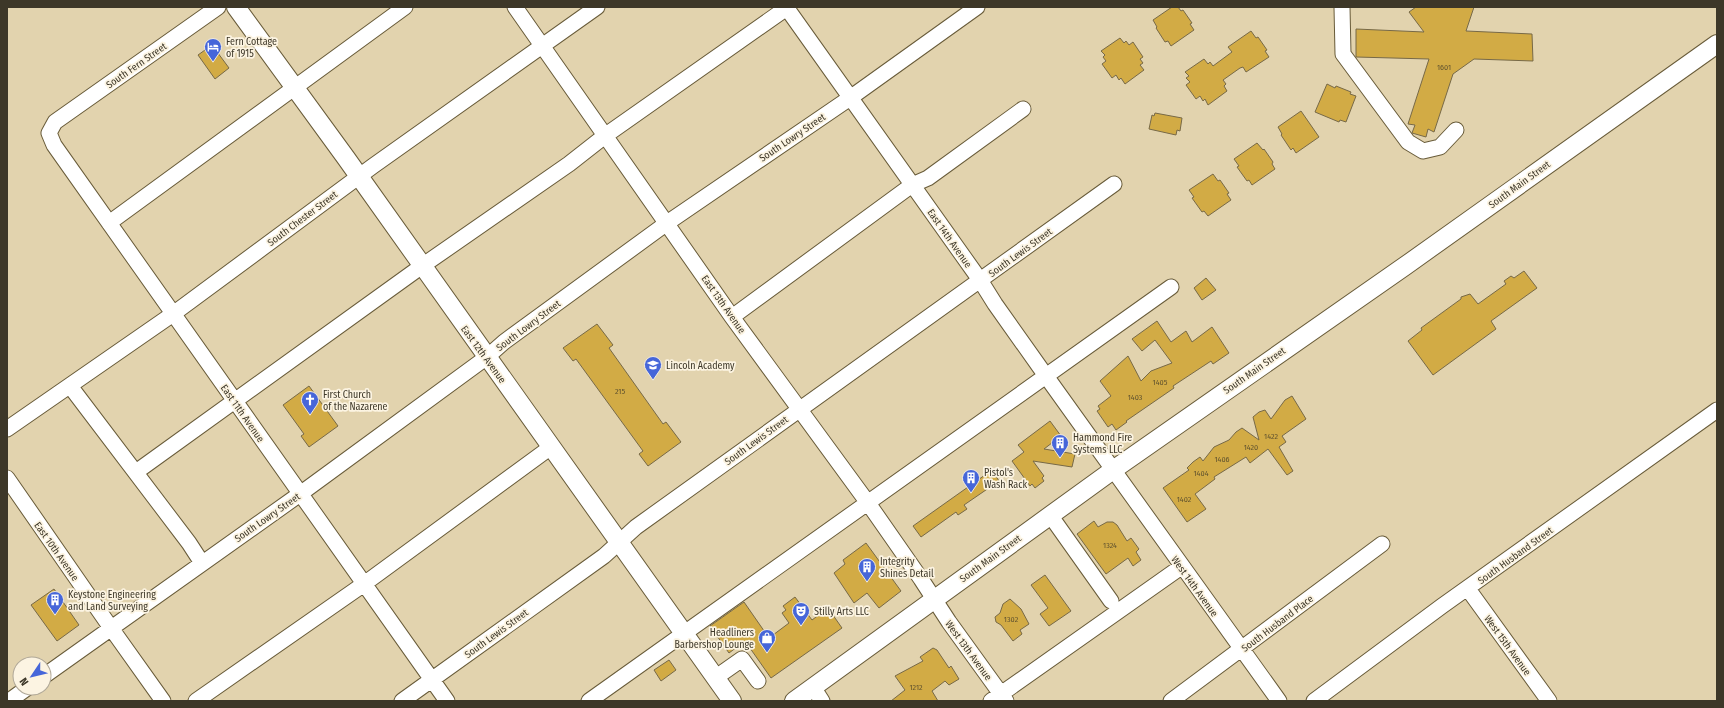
<svg xmlns="http://www.w3.org/2000/svg" width="1724" height="708" viewBox="0 0 1724 708" font-family="'Fira Sans Condensed',sans-serif">
<rect width="100%" height="100%" fill="#e2d3ae"/>
<path fill="#d2ab45" stroke="#776947" d="M1172,7h6l3,4 2,-1 9,13 -2,1 4,6 -23,16 -3,-5 -3,1 -9,-14 1,-1 -4,-7z
M1416,7h58l-8,24 66,3 1,27 -59,-2 -21,15 -19,58 -6,-3 -2,8 -14,-4 3,-8 -7,-1 21,-65 -73,-2v-28l68,3 -15,-20z
M1251,31l5,7 2,-1 9,13 -2,1 4,6 -23,15 -3,-5 -3,1 -17,12 3,4 -2,2 3,5 -19,14 -3,-6 -2,2 -3,-5 -4,3 -10,-14 4,-3 -4,-4 3,-2 -4,-4 19,-13 4,5 2,-2 3,4 19,-14 -4,-5z
M1120,38l4,5 2,-2 3,4 4,-3 10,15 -3,2 3,4 -3,2 4,5 -19,14 -4,-6 -2,2 -3,-5 -4,3 -10,-14 4,-3 -3,-4 2,-2 -4,-4z
M212,45l17,23 -14,11 -17,-24z
M1327,84l8,4 1,-2 15,6 -1,2 6,2 -10,26 -6,-2 -1,2 -24,-10z
M1301,111l18,26 -23,16 -3,-5 -2,2 -10,-15 1,-1 -4,-7z
M1155,113l27,5 -2,13 -3,-1 -1,5 -27,-6 3,-14 2,1z
M1257,143l6,7 1,-1 9,13 -1,2 3,5 -23,16 -3,-5 -2,1 -10,-14 2,-1 -5,-7z
M1213,174l5,7 2,-1 9,13 -2,1 4,6 -23,16 -4,-5 -2,1 -10,-14 2,-1 -5,-7z
M1524,271l13,17 -46,33 5,8 -63,46 -25,-34 14,-11 -1,-2 40,-29v-2l9,-3 8,10 28,-20 -2,-3 7,-5 3,2z
M1206,278l10,12 -14,10 -8,-12z
M1157,321l14,21 15,-11 6,11 20,-15 17,26 -16,11 -2,-3 -38,25 1,2 -48,33 1,1 -11,8 -4,-6 -4,3 -11,-16 3,-2 -2,-3 13,-10 -11,-15 28,-25 13,25 10,-10 21,-8 -17,-23 -13,11 -10,-12z
M597,324l16,21 -4,3 54,76 3,-2 15,20 -33,24 -9,-12 4,-3 -67,-92 -3,2 -10,-13z
M309,386l29,40 -29,21 -8,-11 3,-2 -21,-29z
M1292,396l14,23 -24,17 4,6 -7,5 14,24 -6,4 -19,-26 -18,14 -4,-6 -32,20 1,2 -20,15 11,15 -19,13 -24,-34 26,-18 -2,-2 6,-6 7,-5 3,4 11,-14 15,-7 7,-8 6,-4 17,12 -6,-23 6,-5 6,-2 6,9 14,-19z
M1050,421l11,15 -17,13 31,5 -3,13 -39,-6 11,15 -2,2 2,3 -9,7 -3,-4 -2,2 -18,-25 12,-9 -6,-7z
M992,470l7,11 -35,24 3,4 -9,6 -2,-3 -35,25 -8,-11z
M1094,521l4,6 9,-5h6l4,3 10,16 4,-3 8,11 -3,3 5,8 -8,6 -5,-8 -22,16 -29,-40z
M866,543l35,48 -22,17 -12,-15 -13,10 -20,-30 11,-9 -2,-4z
M1045,575l26,36 -22,15 -9,-12 8,-6 -17,-23z
M54,589l25,36 -22,16 -26,-36z
M795,597l17,23 16,-12 14,20 -71,50 -26,-37 -16,12 -19,-27 34,-24 25,36 20,-15 -7,-10 4,-3 -3,-4z
M1010,599l11,10 8,15 -9,6 2,4 -9,7 -12,-16 -5,-3 -1,-5 5,-4 3,-9z
M933,648l4,2 12,18 2,-2 8,13 -10,6 -4,-4 -13,10 6,10h-47l14,-11 -10,-14 28,-15 -3,-4z
M669,660l7,10 -15,11 -7,-11z"/>
<g fill="none" stroke-linecap="round" stroke-linejoin="round">
<defs>
<path id="minor" d="M218,7l-163,115 -6,11 5,12 393,556
M515,7l217,310 136,186 53,76 28,43 57,79
M786,7l194,273 15,24 51,72 233,325
M1342,7l1,47 65,88 15,9 17,-4 16,-17
M109,223l296,-216
M732,317l180,-132 16,-7 95,-69
M70,386l119,157 13,20
M7,429l166,-115 200,-148 224,-159
M136,472l286,-206 147,-102 37,-29 182,-128
M7,478l104,150 52,73
M1050,515l61,86
M1468,589l81,112
M44,676l256,-182 187,-137 17,-15 163,-119 183,-125 127,-91
M715,678l27,-19 16,22
M813,687l9,14
M9,701l18,-13
M196,701l168,-117 187,-137
M402,701l202,-145 32,-29 478,-343
M589,701l582,-414
M991,701l190,-134
M1171,701l211,-157
M1314,701l128,-95 275,-196"/>
<path id="major" d="M236,7l110,151 386,543
M794,701l319,-231 292,-204 312,-222"/>
</defs>
<use href="#minor" stroke="#685b39" stroke-width="17"/>
<use href="#major" stroke="#685b39" stroke-width="20"/>
<use href="#minor" stroke="#fff" stroke-width="15"/>
<use href="#major" stroke="#fff" stroke-width="18"/>
</g>
<defs>
<symbol id="hotel-pin" viewBox="-11 -11 22 30"><path d="M0 17L-7.5 6A9.5 9.5 0 1 1 7.5 6Z" fill="#4666d9" stroke="#fcf4e2"/><path d="M-6-4.5h1.5V1H6V5H4.5V3h-9V5H-6ZM-4 0a1.8 1.8 0 1 1 3.6 0ZM.5 0V-2.5h3Q6-2.5 6 0Z" fill="#fff"/></symbol>
<symbol id="school-pin" viewBox="-11 -11 22 30"><path d="M0 17L-7.5 6A9.5 9.5 0 1 1 7.5 6Z" fill="#4666d9" stroke="#fcf4e2"/><path d="M0-5L7-2L0 1L-7-2ZM-4 1L0 2.5L4 1V4Q0 6-4 4Z" fill="#fff"/></symbol>
<symbol id="church-pin" viewBox="-11 -11 22 30"><path d="M0 17L-7.5 6A9.5 9.5 0 1 1 7.5 6Z" fill="#4666d9" stroke="#fcf4e2"/><path d="M-1.2-6h2.4v3.5h3.3v2.4h-3.3V6h-2.4V-.1h-3.3v-2.4h3.3Z" fill="#fff"/></symbol>
<symbol id="building-pin" viewBox="-11 -11 22 30"><path d="M0 17L-7.5 6A9.5 9.5 0 1 1 7.5 6Z" fill="#4666d9" stroke="#fcf4e2"/><path d="M-4-6H4V6H1V3H-1V6H-4ZM-2.5-4.3h1.7v1.8h-1.7ZM.8-4.3h1.7v1.8H.8ZM-2.5-1h1.7V.8h-1.7ZM.8-1h1.7V.8H.8Z" fill="#fff"/></symbol>
<symbol id="theatre-pin" viewBox="-11 -11 22 30"><path d="M0 17L-7.5 6A9.5 9.5 0 1 1 7.5 6Z" fill="#4666d9" stroke="#fcf4e2"/><path d="M-5-5.5Q0-4 5-5.5V0Q5 5 0 6Q-5 5-5 0ZM-3.3-2.5H-1v1.5H-3.3ZM1-2.5H3.3v1.5H1ZM-2.8 1Q0 5.5 2.8 1Z" fill="#fff"/></symbol>
<symbol id="shop-pin" viewBox="-11 -11 22 30"><path d="M0 17L-7.5 6A9.5 9.5 0 1 1 7.5 6Z" fill="#4666d9" stroke="#fcf4e2"/><path d="M-5-2.5h2.3a2.7 3.5 0 0 1 5.4 0H5L5.5 6h-11ZM-1.5-2.5h3a1.5 2.3 0 0 0-3 0Z" fill="#fff"/></symbol>
</defs>
<g fill-rule="evenodd">
<use href="#hotel-pin" x="203" y="37" width="20" height="27"/>
<use href="#school-pin" x="643" y="355" width="20" height="27"/>
<use href="#church-pin" x="300" y="390" width="20" height="27"/>
<use href="#building-pin" x="1050" y="433" width="20" height="27"/>
<use href="#building-pin" x="961" y="468" width="20" height="27"/>
<use href="#building-pin" x="857" y="557" width="20" height="27"/>
<use href="#building-pin" x="45" y="590" width="20" height="27"/>
<use href="#theatre-pin" x="791" y="601" width="20" height="27"/>
<use href="#shop-pin" x="757" y="628" width="20" height="27"/>
</g>
<g text-anchor="middle" stroke-width="3.5" stroke-linejoin="round" paint-order="stroke">
<g font-size="8" fill="#62542f">
<text x="1444" y="70">1601</text>
<text x="1160" y="385">1405</text>
<text x="620" y="394">215</text>
<text x="1135" y="400">1403</text>
<text x="1271" y="439">1422</text>
<text x="1251" y="450">1420</text>
<text x="1222" y="462">1406</text>
<text x="1201" y="476">1404</text>
<text x="1184" y="502">1402</text>
<text x="1110" y="548">1324</text>
<text x="1011" y="622">1302</text>
<text x="916" y="690">1212</text>
</g>
<g font-size="10" fill="#3d3728" stroke="#fcf4e2" text-anchor="start">
<text x="226" y="45">Fern Cottage<tspan x="226" dy="12">of 1915</tspan></text>
<text x="666" y="369">Lincoln Academy</text>
<text x="323" y="398">First Church<tspan x="323" dy="12">of the Nazarene</tspan></text>
<text x="1073" y="441">Hammond Fire<tspan x="1073" dy="12">Systems LLC</tspan></text>
<text x="984" y="476">Pistol's<tspan x="984" dy="12">Wash Rack</tspan></text>
<text x="880" y="565">Integrity<tspan x="880" dy="12">Shines Detail</tspan></text>
<text x="68" y="598">Keystone Engineering<tspan x="68" dy="12">and Land Surveying</tspan></text>
<text x="814" y="615">Stilly Arts LLC</text>
<text x="754" y="636" text-anchor="end">Headliners<tspan x="754" dy="12">Barbershop Lounge</tspan></text>
</g>
<g font-size="10" fill="#3d3728" stroke="#fcf4e2">
<text transform="translate(136 65) rotate(-35)" y="4">South Fern Street</text>
<text transform="translate(792 137) rotate(-34)" y="4">South Lowry Street</text>
<text transform="translate(1519 184) rotate(-36)" y="4">South Main Street</text>
<text transform="translate(302 218) rotate(-37)" y="4">South Chester Street</text>
<text transform="translate(950 238) rotate(55)" y="4">East 14th Avenue</text>
<text transform="translate(1020 252) rotate(-36)" y="4">South Lewis Street</text>
<text transform="translate(724 304) rotate(55)" y="4">East 13th Avenue</text>
<text transform="translate(528 325) rotate(-37)" y="4">South Lowry Street</text>
<text transform="translate(484 354) rotate(54)" y="4">East 12th Avenue</text>
<text transform="translate(1254 370) rotate(-35)" y="4">South Main Street</text>
<text transform="translate(243 413) rotate(55)" y="4">East 11th Avenue</text>
<text transform="translate(756 440) rotate(-36)" y="4">South Lewis Street</text>
<text transform="translate(267 517) rotate(-35)" y="4">South Lowry Street</text>
<text transform="translate(57 551) rotate(55)" y="4">East 10th Avenue</text>
<text transform="translate(1515 555) rotate(-36)" y="4">South Husband Street</text>
<text transform="translate(990 558) rotate(-36)" y="4">South Main Street</text>
<text transform="translate(1195 586) rotate(54)" y="4">West 14th Avenue</text>
<text transform="translate(1277 623) rotate(-37)" y="4">South Husband Place</text>
<text transform="translate(496 633) rotate(-36)" y="4">South Lewis Street</text>
<text transform="translate(1508 645) rotate(54)" y="4">West 15th Avenue</text>
<text transform="translate(969 650) rotate(54)" y="4">West 13th Avenue</text>
</g>
</g>
<rect width="1724" height="708" fill="none" stroke="#3d3728" stroke-width="16"/>
<g transform="translate(32 676) rotate(235)"><circle r="19" fill="#fcf4e2" stroke="#b0a898"/>
<path d="M0-3L7 15L0 10L-7 15Z" fill="#4666d9"/>
<text y="-6" font-size="11" font-weight="bold" text-anchor="middle" fill="#3d3728">N</text>
</g>
</svg>
